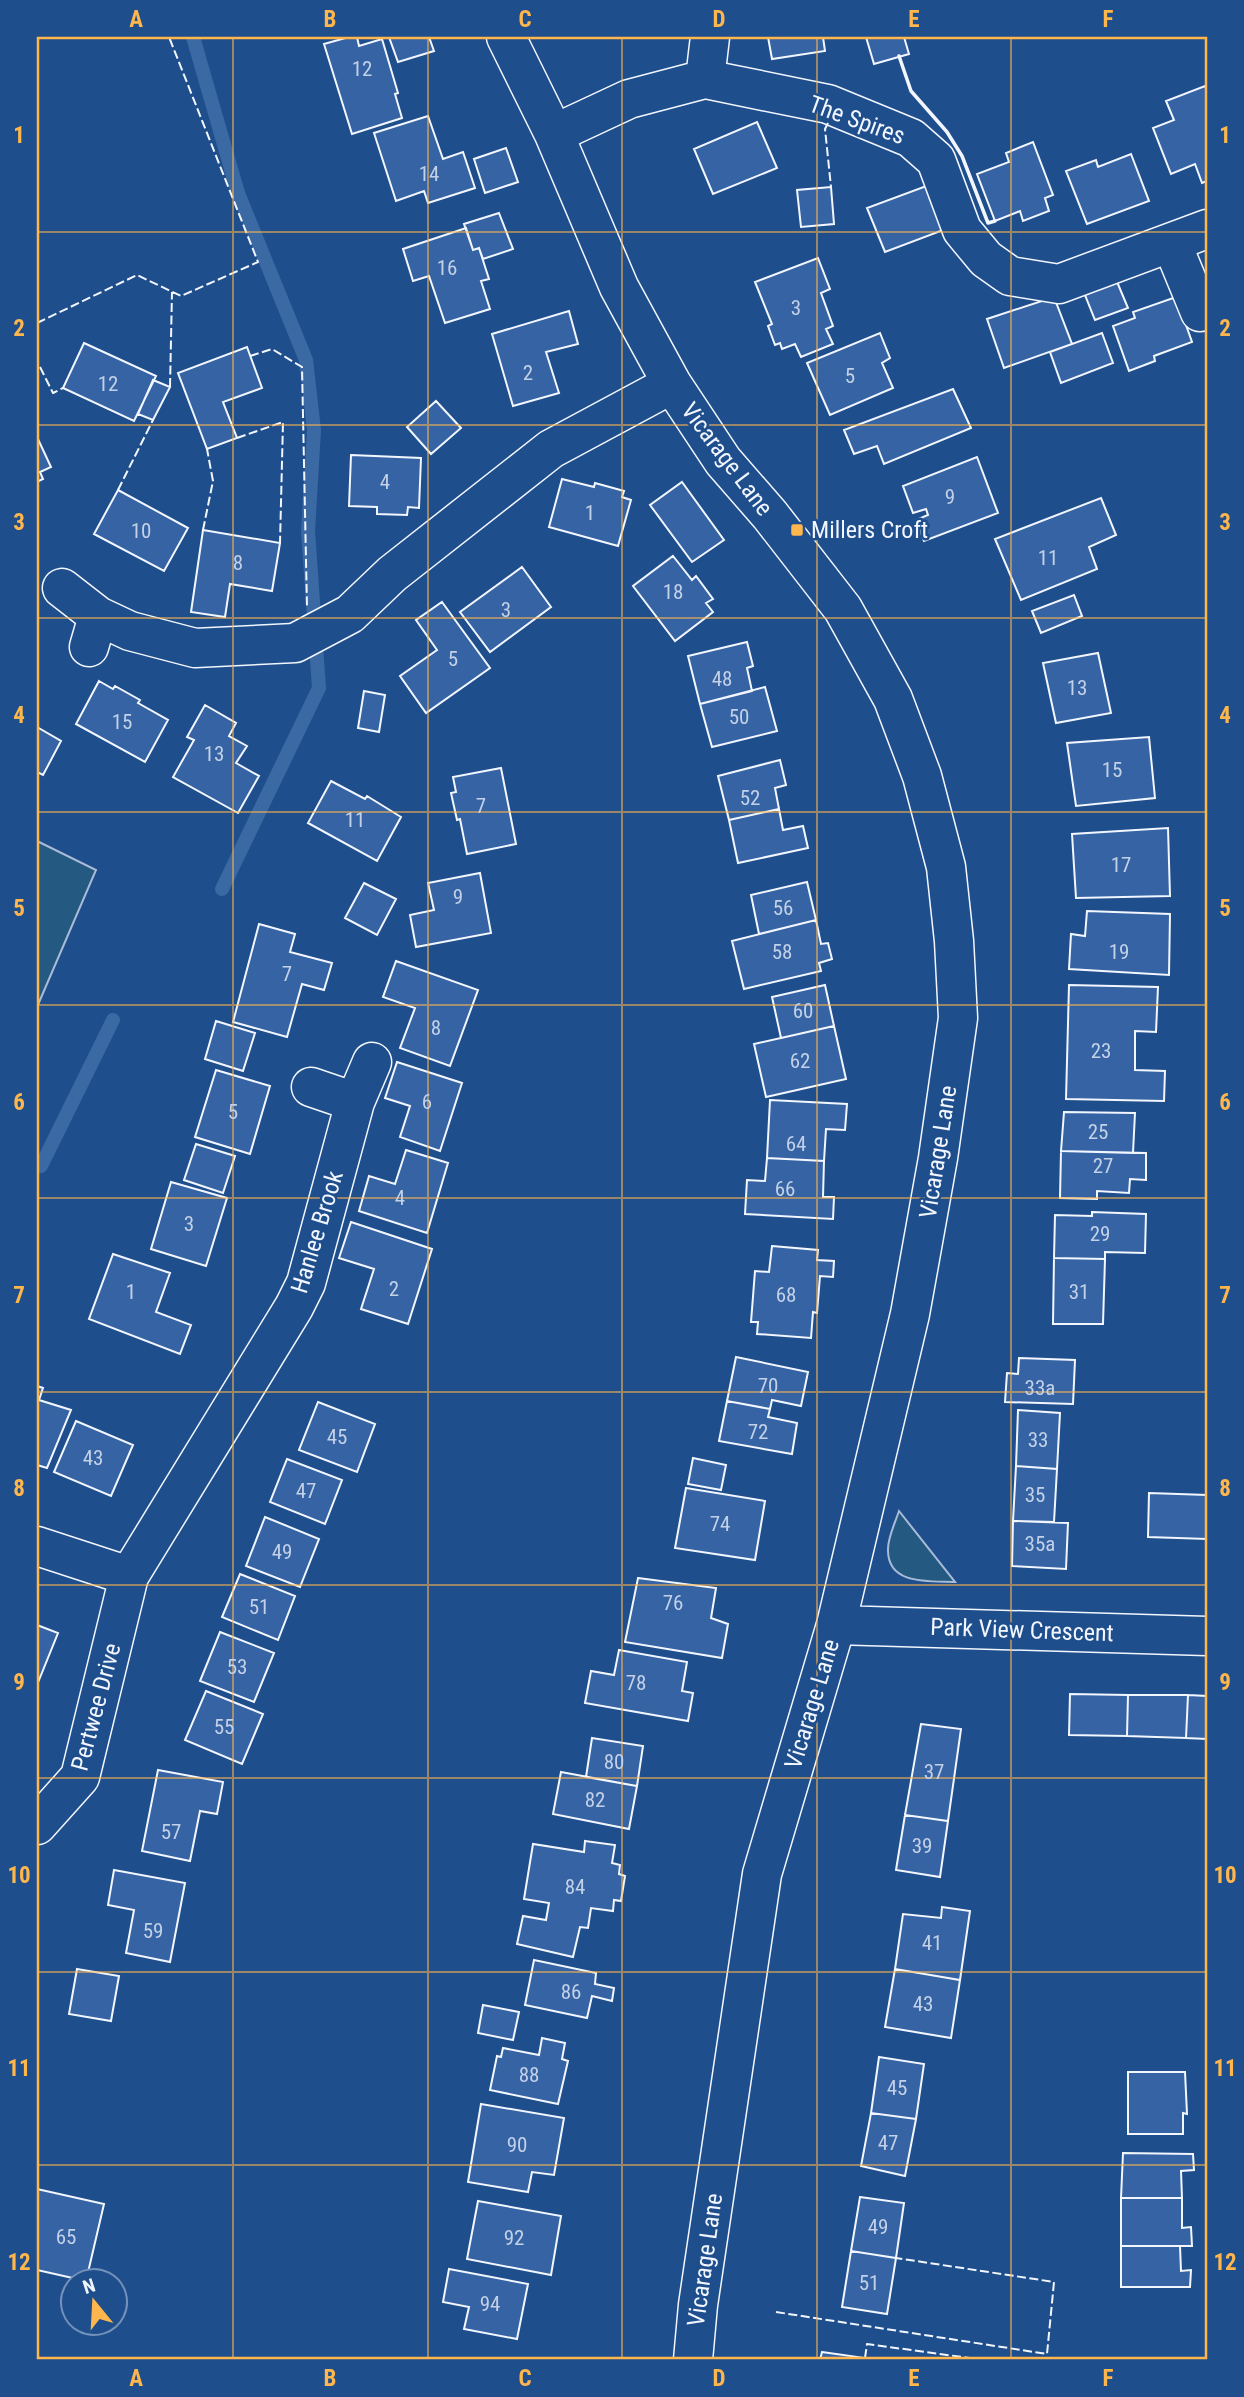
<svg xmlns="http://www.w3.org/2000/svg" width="1244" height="2397" viewBox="0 0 1244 2397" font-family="'Roboto Condensed',sans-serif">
<rect width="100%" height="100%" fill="#1f4e8c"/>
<path fill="#245a82" stroke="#a8bbd7" stroke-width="2" d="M37,841l59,29 -59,137z
M899,1511l56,71c-24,-1 -68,4 -67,-33 0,-12 7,-26 11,-38z"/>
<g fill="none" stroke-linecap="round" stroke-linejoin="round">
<path stroke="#3b69a3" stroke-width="14" d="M193,37l45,156 68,167 8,70 -6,101 11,157 -97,201
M41,1166l72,-146"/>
</g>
<path fill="#3563a3" stroke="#f2f6ff" stroke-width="2" d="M349,37h8l2,9 23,-7 16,54 -3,1 7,24 -50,16 -28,-90z
M389,37h40l5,14 -36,11z
M768,37h55l2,14 -53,8z
M866,37h38l5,17 -35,10z
M1205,86l2,5v90l-5,2 -7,-19 -24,10 -18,-46 21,-8 -8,-19z
M428,116l15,43 20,-7 12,36 -47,15 -4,-12 -28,10 -22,-68z
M757,122l20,46 -64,26 -19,-45z
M1033,142l20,53 -8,3 4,13 -26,10 -3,-10 -25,10 -18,-47 32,-12 -3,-9z
M506,148l12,34 -33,11 -11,-34z
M1131,154l18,47 -62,23 -21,-53 30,-11 2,7z
M929,185l17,44 -61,23 -18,-44z
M831,187l3,37 -33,3 -4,-37z
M499,213l14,36 -30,10 -4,-11 -6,2 -9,-26z
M466,228l7,22 6,-2 10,31 -8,2 9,28 -45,14 -16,-47 -16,5 -10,-32z
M818,258l12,31 -9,4 12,33 -7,3 7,15 -32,13 -6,-13 -13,5 -2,-6 -5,2 -7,-19 4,-2 -17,-42z
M1115,277l13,31 -33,12 -12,-30z
M1054,297l18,47 -68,24 -17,-49z
M1176,297l16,45 -38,14 1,5 -26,10 -16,-45 22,-8 -2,-6z
M569,311l9,33 -32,8 13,41 -46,13 -21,-72z
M880,333l10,25 -8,5 11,25 -63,27 -23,-52z
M1102,333l11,30 -52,20 -11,-31z
M84,343l72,33 -22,45 -71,-33z
M247,347l15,41 -39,14 14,36 -30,11 -29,-76z
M153,380l17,7 -17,33 -15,-6z
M953,389l18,39 -87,36 -7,-18 -23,8 -10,-24z
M436,401l25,27 -30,26 -24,-27z
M37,437l14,30 -11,5 3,7 -6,3z
M351,455l70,3 -2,50 -11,-1 -1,8 -30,-1v-7l-28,-1z
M977,457l21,56 -74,28 -8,-21 12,-5 -2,-6 -13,4 -10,-27z
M562,479l32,8 1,-4 29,8 -2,6 9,3 -13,46 -69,-19z
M682,482l42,58 -32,22 -42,-57z
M118,490l70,38 -24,43 -70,-37z
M1101,498l15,37 -27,12 8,22 -76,31 -26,-61z
M203,530l77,13 -8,48 -42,-7 -5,33 -34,-5z
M673,556l19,24 4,-4 17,23 -7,4 7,9 -38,29 -42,-55z
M522,567l29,40 -61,45 -30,-40z
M1074,595l8,21 -41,17 -9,-22z
M442,602l48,66 -64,45 -26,-37 37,-26 -21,-30z
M747,642l6,24 -6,2 5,23 -52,13 -12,-48z
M1098,653l13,60 -55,10 -13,-60z
M99,681l14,8 2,-3 25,14 -2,3 30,17 -23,42 -69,-38z
M765,687l12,44 -65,16 -12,-43z
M364,691l21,4 -6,37 -21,-4z
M205,705l31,18 -7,13 18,10 -11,17 23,13 -21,37 -65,-36 21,-37 -7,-3z
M37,727l24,14 -18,34 -6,-3z
M1149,737l6,61 -79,8 -9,-63z
M780,760l6,25 -11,3 4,21 -50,11 -11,-44z
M501,768l15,76 -49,10 -7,-35 -3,1 -6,-27 5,-1 -3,-15z
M331,781l34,18 2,-3 34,21 -24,44 -69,-38z
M779,809l4,21 20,-4 5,22 -70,15 -9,-43z
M1168,828l2,68 -94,2 -4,-64z
M480,873l11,60 -75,14 -6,-32 24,-5 -6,-27z
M807,882l9,38 -57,14 -8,-39z
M364,883l32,16 -19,36 -32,-17z
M1087,911l83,3 -1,61 -100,-6 2,-35 14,2z
M816,920l5,24 7,-1 4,16 -13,4 2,8 -77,18 -12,-48z
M259,924l36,10 -5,18 42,11 -8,27 -22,-6 -15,53 -54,-15z
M396,961l82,29 -28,76 -50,-18 15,-40 -32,-11z
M825,985l9,41 -53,12 -9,-41z
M1069,985l89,2 -2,45 -21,-1v39l30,1 -1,30 -98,-2z
M216,1021l39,12 -12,38 -38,-12z
M834,1026l12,53 -80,18 -12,-53z
M397,1062l65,21 -22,68 -40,-14 10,-31 -25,-8z
M216,1070l54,16 -20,68 -55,-17z
M770,1100l77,4 -2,26 -19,-1 -2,32 -57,-3z
M1064,1112l71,1 -2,40 -72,-2z
M196,1144l39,12 -12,37 -39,-13z
M406,1150l42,13 -21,70 -68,-22 10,-35 26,8z
M1061,1151l85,2v27l-16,-1 -1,14 -32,-2v8l-37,-1z
M767,1158l57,3 -1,36h11l-1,22 -88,-5 2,-34 18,1z
M171,1182l56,16 -21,68 -55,-17z
M1092,1212l54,2 -1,39 -40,-1v7l-51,-1 1,-43 37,1z
M351,1222l81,27 -24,75 -47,-15 13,-40 -35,-11z
M772,1246l46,4 -1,10 17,1 -1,16 -13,-1 -3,37 -4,-1 -2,26 -54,-4 1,-12h-7l4,-51 14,1z
M113,1254l57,19 -14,39 35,13 -11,29 -91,-35z
M1054,1258l51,1 -2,65h-50z
M736,1357l72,15 -7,34 -29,-6 -2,9 -43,-8z
M1019,1358l56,2 -2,44 -68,-2 2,-29 11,1z
M37,1386l6,2 -4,12 32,10 -24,58 -10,-3z
M727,1401l43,8 -2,8 29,6 -5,31 -73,-13z
M318,1402l57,22 -18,48 -58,-22z
M1018,1410l42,3 -3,56 -41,-3z
M76,1421l57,24 -22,51 -57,-24z
M693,1458l33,7 -5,25 -33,-6z
M287,1459l55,21 -17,44 -55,-22z
M1016,1466l41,3 -3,53 -41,-1z
M686,1488l79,13 -10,59 -80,-12z
M1149,1493l58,2v44l-59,-2z
M265,1517l54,22 -19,48 -54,-21z
M1013,1521l55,2 -2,46 -54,-3z
M240,1574l55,22 -17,44 -56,-23z
M638,1578l78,10 -5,30 17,6 -6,34 -97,-16z
M37,1625l21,8 -21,52z
M220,1632l54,21 -20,49 -54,-21z
M619,1650l68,12 -5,29 11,2 -5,28 -103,-18 6,-32 23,4z
M206,1691l57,23 -21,50 -57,-24z
M1070,1694l58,1 -1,41 -58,-1z
M1128,1695h60l-2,43 -59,-2z
M1188,1695l19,1v43l-21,-1z
M921,1724l40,5 -13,92 -43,-6z
M592,1738l51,8 -6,40 -51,-9z
M158,1770l65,12 -6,32 -17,-3 -10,50 -48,-10z
M561,1772l76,14 -8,43 -76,-15z
M905,1815l43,6 -8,56 -44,-7z
M585,1841l30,4 -3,18 8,2 -1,9 6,2 -4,25 -7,-1 -1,11 -22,-3 -3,20 -8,-1 -7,30 -56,-13 6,-28 23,4 3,-17 -25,-4 9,-55 51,8z
M114,1870l71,13 -15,79 -44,-9 8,-43 -26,-5z
M942,1907l28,4 -10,69 -65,-11 8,-55 38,4z
M534,1960l62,13 -1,11 19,4 -2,13 -20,-5 -5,22 -62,-13z
M77,1969l42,7 -8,45 -42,-7z
M895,1969l65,11 -9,58 -66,-11z
M483,2005l36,7 -6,28 -35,-7z
M542,2038l23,5 -3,16 6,2 -10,43 -68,-14 7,-34 4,1 2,-9 36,7z
M879,2057l45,7 -8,55 -45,-6z
M1128,2072h57l2,42 -4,-1v21h-55z
M481,2104l83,14 -10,57 -22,-3 -4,20 -60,-10z
M871,2113l45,6 -11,57 -44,-10z
M1123,2153l70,1 1,16 -13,1 1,27h-61z
M37,2189l67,15 -18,77 -49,-11z
M860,2197l44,6 -8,55 -45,-7z
M1121,2198h61v30l9,-1 1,19h-71z
M478,2201l83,15 -10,59 -84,-16z
M1121,2246h59l1,25 10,-1 -1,17h-69z
M851,2251l45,7 -9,56 -45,-7z
M449,2269l79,15 -11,55 -53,-10 5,-22 -26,-5z
M822,2352l43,6v2h-45z"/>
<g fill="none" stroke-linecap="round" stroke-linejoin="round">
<defs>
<path id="minor" d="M506,37l48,97 65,153 53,97 51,77 47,54 73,94 50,90 29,77 24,91 8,74 4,77 -20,140 -28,156 -74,311 -74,249 -64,431 -5,55
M705,79l5,-42
M554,134l75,-35 76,-20 123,25 83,34 25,22 26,70 24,29 24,17 49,8 148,-55
M1172,244l28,68
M62,588l36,28 32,15 65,17 100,-5 55,-29 42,-40 159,-125 121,-65
M89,647l9,-31
M311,1087l44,15
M37,1546l92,30
M836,1625l371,11
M37,1825l43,-48 49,-201 165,-269 12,-24 49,-181 17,-40"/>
</defs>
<use href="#minor" stroke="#f2f6ff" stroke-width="41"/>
<use href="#minor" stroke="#1f4e8c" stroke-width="38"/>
<path stroke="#f2f6ff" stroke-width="2" stroke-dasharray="9 3.5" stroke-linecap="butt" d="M828,123l-3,6 6,58
M37,323l100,-48 44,21 77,-34 -89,-225
M250,356l22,-7 30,18 5,241
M40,367l13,26 10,-5
M170,387l2,-95
M237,438l46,-16 -3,121
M118,490l35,-70
M203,530l10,-49 -6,-32
M776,2312l271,42 7,-72 -158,-24
M865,2358l2,-14 117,16"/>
<path stroke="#f2f6ff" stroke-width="3.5" d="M899,56l12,35 36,41 15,24 26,67 7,-2"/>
</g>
<path fill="none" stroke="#ffb74d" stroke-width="2" stroke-opacity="0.55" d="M233,37v2323M428,37v2323M622,37v2323M817,37v2323M1011,37v2323M37,232h1170M37,425h1170M37,618h1170M37,812h1170M37,1005h1170M37,1198h1170M37,1392h1170M37,1585h1170M37,1778h1170M37,1972h1170M37,2165h1170"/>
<rect fill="#ffb74d" stroke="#1f4e8c" stroke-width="2.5" x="790" y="523" width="14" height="14" rx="3.5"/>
<g text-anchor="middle" stroke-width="5" stroke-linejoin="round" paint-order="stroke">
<g font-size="21" fill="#c3d1e8">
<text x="362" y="76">12</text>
<text x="429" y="181">14</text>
<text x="447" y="275">16</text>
<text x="796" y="315">3</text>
<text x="528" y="380">2</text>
<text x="850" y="383">5</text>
<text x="108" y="391">12</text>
<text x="385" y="489">4</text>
<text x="950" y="504">9</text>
<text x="590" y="520">1</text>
<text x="141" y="538">10</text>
<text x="1048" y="565">11</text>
<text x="238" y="570">8</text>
<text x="673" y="599">18</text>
<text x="506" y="617">3</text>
<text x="453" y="666">5</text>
<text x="722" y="686">48</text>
<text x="1077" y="695">13</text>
<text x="739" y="724">50</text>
<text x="122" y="729">15</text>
<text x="214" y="761">13</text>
<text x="1112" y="777">15</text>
<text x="750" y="805">52</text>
<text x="481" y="813">7</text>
<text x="355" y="827">11</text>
<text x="1121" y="872">17</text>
<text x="458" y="904">9</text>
<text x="783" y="915">56</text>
<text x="782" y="959">58</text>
<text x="1119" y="959">19</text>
<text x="287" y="981">7</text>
<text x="803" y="1018">60</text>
<text x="436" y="1035">8</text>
<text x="1101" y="1058">23</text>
<text x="800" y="1068">62</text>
<text x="427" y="1109">6</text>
<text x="233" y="1119">5</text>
<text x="1098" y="1139">25</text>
<text x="796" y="1151">64</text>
<text x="1103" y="1173">27</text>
<text x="785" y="1196">66</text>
<text x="400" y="1205">4</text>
<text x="189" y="1231">3</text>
<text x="1100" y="1241">29</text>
<text x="394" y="1296">2</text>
<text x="131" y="1299">1</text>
<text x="1079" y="1299">31</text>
<text x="786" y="1302">68</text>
<text x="768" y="1393">70</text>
<text x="1040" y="1395">33a</text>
<text x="758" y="1439">72</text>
<text x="337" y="1444">45</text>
<text x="1038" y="1447">33</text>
<text x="93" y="1465">43</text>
<text x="306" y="1498">47</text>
<text x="1035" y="1502">35</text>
<text x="720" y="1531">74</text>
<text x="1040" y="1551">35a</text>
<text x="282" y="1559">49</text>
<text x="673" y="1610">76</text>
<text x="259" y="1614">51</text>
<text x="237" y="1674">53</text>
<text x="636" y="1690">78</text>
<text x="224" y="1734">55</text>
<text x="614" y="1769">80</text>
<text x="934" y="1779">37</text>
<text x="595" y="1807">82</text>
<text x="171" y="1839">57</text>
<text x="922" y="1853">39</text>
<text x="575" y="1894">84</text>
<text x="153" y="1938">59</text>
<text x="932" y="1950">41</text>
<text x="571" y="1999">86</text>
<text x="923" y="2011">43</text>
<text x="529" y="2082">88</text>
<text x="897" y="2095">45</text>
<text x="888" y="2150">47</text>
<text x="517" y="2152">90</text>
<text x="878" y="2234">49</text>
<text x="66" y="2244">65</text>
<text x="514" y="2245">92</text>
<text x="869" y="2290">51</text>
<text x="490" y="2311">94</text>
</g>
<g font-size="24" fill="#f2f6ff" stroke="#1f4e8c">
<text transform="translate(857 120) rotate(20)" y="8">The Spires</text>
<text transform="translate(727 459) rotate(53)" y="8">Vicarage Lane</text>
<text transform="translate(938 1152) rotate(-81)" y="8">Vicarage Lane</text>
<text transform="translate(317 1232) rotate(-73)" y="8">Hanlee Brook</text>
<text transform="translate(1022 1630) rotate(2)" y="8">Park View Crescent</text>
<text transform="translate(812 1704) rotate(-73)" y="8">Vicarage Lane</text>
<text transform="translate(96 1707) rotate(-75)" y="8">Pertwee Drive</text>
<text transform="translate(705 2260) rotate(-82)" y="8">Vicarage Lane</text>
</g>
<g font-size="24" fill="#f2f6ff" stroke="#1f4e8c" text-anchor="start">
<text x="811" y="538">Millers Croft</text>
</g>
</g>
<rect width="1244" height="2397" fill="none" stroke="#1f4e8c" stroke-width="77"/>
<g transform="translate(94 2302) rotate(342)"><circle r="33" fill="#1f4e8c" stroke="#7391ba" stroke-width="2"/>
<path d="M0-5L12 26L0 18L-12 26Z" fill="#ffb74d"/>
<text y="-10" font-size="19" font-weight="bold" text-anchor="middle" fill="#f2f6ff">N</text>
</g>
<rect x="38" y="38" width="1168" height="2320" fill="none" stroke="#ffb74d" stroke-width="2.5"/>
<g font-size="23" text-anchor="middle" font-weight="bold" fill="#ffb74d">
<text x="136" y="27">A</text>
<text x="330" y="27">B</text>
<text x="525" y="27">C</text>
<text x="719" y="27">D</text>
<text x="914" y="27">E</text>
<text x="1108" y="27">F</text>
<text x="19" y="143">1</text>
<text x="1225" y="143">1</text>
<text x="19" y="336">2</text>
<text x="1225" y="336">2</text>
<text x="19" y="530">3</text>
<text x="1225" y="530">3</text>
<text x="19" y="723">4</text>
<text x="1225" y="723">4</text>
<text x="19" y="916">5</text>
<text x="1225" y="916">5</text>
<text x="19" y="1110">6</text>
<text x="1225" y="1110">6</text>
<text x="19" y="1303">7</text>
<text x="1225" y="1303">7</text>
<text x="19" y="1496">8</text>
<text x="1225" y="1496">8</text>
<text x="19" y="1690">9</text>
<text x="1225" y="1690">9</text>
<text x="19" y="1883">10</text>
<text x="1225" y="1883">10</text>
<text x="19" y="2076">11</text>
<text x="1225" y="2076">11</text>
<text x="19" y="2270">12</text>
<text x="1225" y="2270">12</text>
<text x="136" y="2386">A</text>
<text x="330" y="2386">B</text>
<text x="525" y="2386">C</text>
<text x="719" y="2386">D</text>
<text x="914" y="2386">E</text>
<text x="1108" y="2386">F</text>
</g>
</svg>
